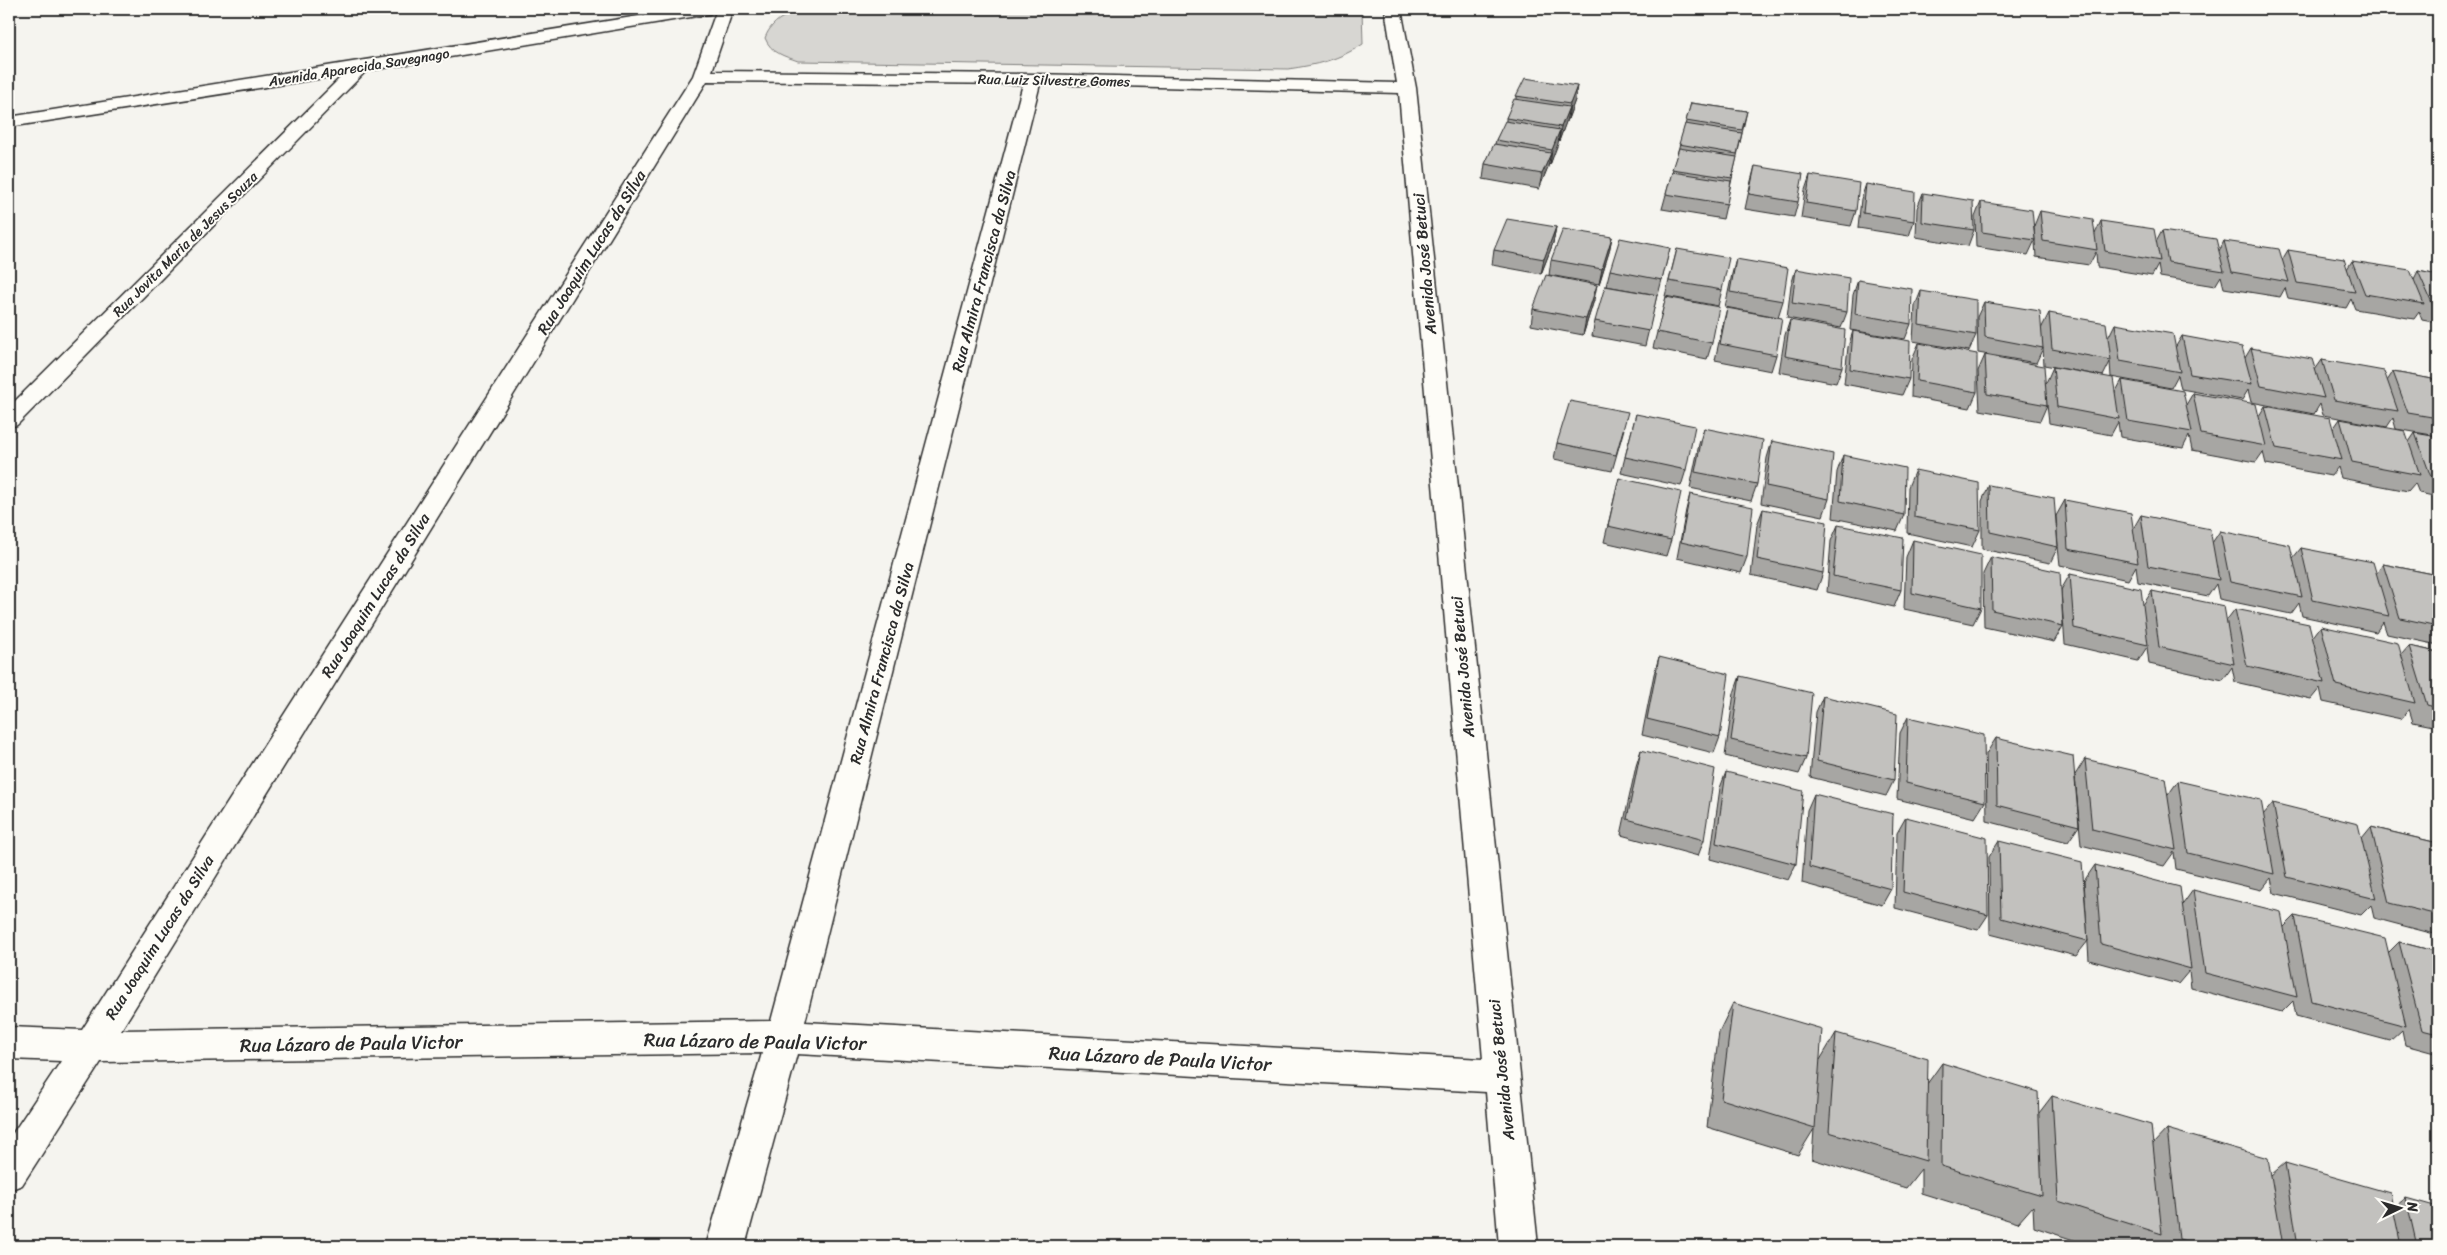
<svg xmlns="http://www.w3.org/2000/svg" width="2447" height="1255" viewBox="0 0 2447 1255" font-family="Sriracha,sans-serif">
<rect width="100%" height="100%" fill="#f5f4ef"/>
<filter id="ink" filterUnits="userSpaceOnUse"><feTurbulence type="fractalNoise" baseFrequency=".02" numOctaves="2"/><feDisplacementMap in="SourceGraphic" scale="10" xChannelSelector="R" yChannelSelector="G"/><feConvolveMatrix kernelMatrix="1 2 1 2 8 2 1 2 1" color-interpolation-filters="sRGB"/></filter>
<g filter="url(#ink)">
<path fill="#d7d6d2" stroke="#81807e" d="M812,9h550l1,35c-24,16 -47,21 -75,25l-490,-8c-14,-5 -27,-8 -33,-23 8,-21 27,-26 47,-29z"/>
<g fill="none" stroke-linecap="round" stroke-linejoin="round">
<defs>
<path id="street" d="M682,9h35l-8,5 -343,57 -349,354 -8,2v-20l334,-332 -334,52v-10z
M717,9h16l-21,62 321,3 364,9 -12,-74h16l15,79 122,1158h-39l-13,-154 -689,-38 -52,192h-39l56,-193 -661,9 -79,123 -13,5v-51l52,-78 -52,-2v-32l73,3 611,-954zM707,81l316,3 -252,937 -650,9zM1040,84l359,9 84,966 -678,-37z"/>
</defs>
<use href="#street" stroke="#2b2b2b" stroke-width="3"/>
<use href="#street" fill="#fdfcf7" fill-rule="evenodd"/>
</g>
<path fill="#a7a6a3" stroke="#2b2b2b" d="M1516,96l59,4 -7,19h-1l-8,22h-1l-8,24 -1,-1 -10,25 -56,-10 2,-15 10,-20 1,-4 10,-19v-3l10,-19z
M1691,103l56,8 -24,108 -61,-10z
M1755,166l43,36 -4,15 -49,-8 6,-28z
M1810,175l46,36 -5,15 -50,-8 4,-28z
M1866,184l48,37 -5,15 -51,-8 3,-29z
M1923,193l51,37 -6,16 -52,-9 1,-29z
M1981,202l54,38 -7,15 -52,-8 -1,-30z
M2040,211l55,23 6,-13 55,21 6,-11 57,20 5,-10 58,19 6,-10 59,19 5,-8 62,18 4,-8 20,4v48l-16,-3 -3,-8 -5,7 -59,-10 -4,-10 -5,9 -58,-10 -3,-10 -5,9 -56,-9 -3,-12 -6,10 -55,-9 -2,-12 -6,11 -55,-9 -1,-15 -7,13 -53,-8 -2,-31z
M1556,227l-3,16 -12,31 -49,-9 2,-15z
M1612,237l-3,15 -10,32 -50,-9 2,-15z
M1670,248l-12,47 -52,-9 4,-16z
M1677,249l45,41 -4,16 -53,-10z
M1736,259l47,42 -5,16 -53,-10 7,-33z
M1796,269l51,43 -6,16 -54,-10 4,-33z
M1858,280l53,44 -6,15 -55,-9 3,-35z
M1921,291l55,44 -7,16 -56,-10 2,-35z
M1657,295l-12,51 -53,-10 3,-15z
M1666,297l46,46 -5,16 -54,-11z
M1594,300l-11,35 -52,-10 2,-16z
M1984,302l57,27 8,-16 59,25 7,-14 60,24 7,-12 63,22 6,-10 64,22 7,-10 65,21 6,-9 45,8v56l-42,-7 -3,-11 -6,9 -64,-12 -3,-11 -6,10 -63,-12 -3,-12 -6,10 -61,-11 -3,-14 -7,13 -60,-11 -1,-15 -7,14 -59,-11 -1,-17 -7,15 -58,-10 -1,-36z
M1727,308l49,47 -5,16 -56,-11 8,-36z
M1790,320l52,47 -6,16 -57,-11 6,-37z
M1853,331l56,48 -7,16 -58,-11 4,-37z
M1919,343l58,49 -7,16 -59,-11 1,-38z
M1985,355l61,28 7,-16 62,26 7,-13 64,25 7,-12 66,23 6,-10 68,23 7,-10 69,23 6,-9 23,4v60l-19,-4 -4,-10 -7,8 -67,-13 -3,-11 -7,9 -65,-12 -3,-12 -7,10 -64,-12 -3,-14 -6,12 -63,-11 -2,-15 -7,13 -62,-12 -2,-18 -7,16 -60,-11 -2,-39z
M1636,414l50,56 -5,16 -60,-13z
M1704,428l53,56 -6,17 -61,-13 9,-44z
M1624,429l-12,42 -58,-12 3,-16z
M1772,441l57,58 -6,17 -62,-13 6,-45z
M1843,455l61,60 -7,16 -64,-13 4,-46z
M1915,470l65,60 -8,17 -65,-14 1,-46z
M1619,478l52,62 -5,16 -62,-14z
M1989,485l69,61 -2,-30 9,-16 68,29 8,-14 71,28 8,-12 73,27 8,-10 75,26 7,-10 55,11v70l-51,-11 -4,-12 -7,10 -74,-16 -3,-13 -8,11 -72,-15 -3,-15 -8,12 -70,-14 -2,-16 -8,14 -68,-15 -2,-18 -8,16 -68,-14v-48z
M1690,494l57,63 -6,16 -64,-15 9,-48z
M1763,509l60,64 -6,17 -66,-15 6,-50z
M1838,525l63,65 -7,17 -67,-15 4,-51z
M1913,540l68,68 -8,16 -69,-15 2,-52z
M1991,557l72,69 -9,16 -70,-15 -1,-53z
M2070,574l73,31 9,-14 74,30 9,-12 77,29 9,-12 80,29 8,-9 29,6v75l-25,-5 -4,-13 -8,10 -78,-17 -3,-14 -9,11 -76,-17 -3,-15 -9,13 -74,-16 -2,-17 -9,14 -73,-17 -4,-54z
M1659,657l61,80 -6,16 -72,-18 12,-61z
M1740,676l66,82 -7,16 -74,-18 9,-63z
M1823,696l71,84 -8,16 -76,-19 6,-65z
M1908,717l77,85 -10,16 -78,-19 3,-66z
M1996,738l79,37 10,-16 83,36 10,-14 85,34 10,-12 89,35 9,-11 67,16v92l-64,-17 -3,-13 -10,10 -87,-22 -3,-15 -10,12 -85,-21 -2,-17 -10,14 -83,-21 -6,-69 4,50 -11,16 -81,-21 -1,-67z
M1641,750l63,90 -6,16 -77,-21 15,-69z
M1726,772l70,92 -8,16 -78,-21 10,-71z
M1814,794l77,95 -9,16 -80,-22 5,-73z
M1906,817l82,98 -10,15 -83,-22 2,-75z
M1999,841l89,100 -12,15 -86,-22 -1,-77z
M2095,865l88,39 10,-14 91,37 11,-11 94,36 10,-10 39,10v102l-33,-9 -3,-15 -12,11 -94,-25 -3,-15 -11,11 -91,-24 -2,-17 -11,13 -89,-24 -5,-79z
M1733,1003l87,57 16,-27 91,51 15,-21 97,50 13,-17 101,48 14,-15 104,46 14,-12 108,45 13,-10 32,48h-346l-58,-19 -1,-21 -15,17 -97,-30v-24l-15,19 -94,-29 2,-30 -16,26 -91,-28 12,-95z"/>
<path fill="#888785" stroke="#2b2b2b" d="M1577,86l-2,14 -7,19 2,-15z
M1569,107l-3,15 -7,19 2,-14z
M1560,130l-2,14 -8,21 2,-15z
M1551,153l-3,14 -9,22 3,-15z
M1556,227l-3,16 -12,31 3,-15z
M1612,237l-3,15 -10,32 3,-15z
M1597,285l-3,15 -11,35 3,-16z"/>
<path fill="#c2c1be" stroke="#2b2b2b" d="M1525,78l52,8 -7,18 -54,-8z
M1514,99l55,8 -8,20 -55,-9z
M1691,103l56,8 -5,19 -56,-9z
M1505,121l55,9 -8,20 -56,-10z
M1685,124l57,9 -5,21 -58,-10z
M1494,144l57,9 -9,21 -57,-10z
M1679,148l58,9 -5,21 -60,-9z
M1755,166l48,8 -5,28 -49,-8z
M1672,172l59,9 -4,23 -61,-10z
M1810,175l49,8 -3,28 -50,-8z
M1866,184l49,8 -1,29 -51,-8z
M1923,193l50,8 1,29 -52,-8z
M1981,202l51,8 3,30 -53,-8z
M2040,211l53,9 4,30 -54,-9z
M1507,219l49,8 -12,32 -50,-9z
M2101,221l53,8 6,32 -55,-10z
M1563,229l49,8 -10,32 -51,-9z
M2162,231l54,8 8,32 -56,-9z
M1620,238l50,10 -8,32 -52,-10z
M2224,241l55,8 10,33 -57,-10z
M1677,249l52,9 -7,32 -53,-9z
M2288,250l56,9 11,33 -58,-9z
M1736,259l52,9 -5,33 -53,-9z
M2352,261l58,9 14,34 -59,-10z
M1796,269l53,9 -2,34 -55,-9z
M2418,271l20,4v31l-5,-1z
M1546,275l51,10 -11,34 -53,-10z
M1858,280l54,9 -1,35 -56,-10z
M1605,286l52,9 -8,36 -54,-10z
M1921,291l55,9v35l-57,-10z
M1666,297l53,10 -7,36 -55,-11z
M1984,302l56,9 3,37 -58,-11z
M1727,308l55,10 -6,37 -56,-11z
M2049,313l57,10 5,37 -59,-11z
M1790,320l55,10 -3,37 -57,-11z
M2115,324l58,10 7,38 -60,-11z
M1853,331l57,10 -1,38 -59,-10z
M2182,336l60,11 10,37 -62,-10z
M1919,343l58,11v38l-60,-11z
M2251,348l61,11 12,39 -63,-12z
M1985,355l59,11 3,39 -60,-11z
M2322,360l62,11 14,40 -64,-11z
M2053,367l60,11 6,41 -62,-12z
M2393,372l45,8v38l-30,-5z
M2122,380l61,11 9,41 -64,-11z
M2193,393l63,11 10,42 -65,-12z
M1570,401l58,11 -12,43 -59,-12z
M2265,406l65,12 12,42 -66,-12z
M1636,414l59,12 -9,44 -61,-13z
M2340,419l65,12 15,44 -68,-13z
M1704,428l59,12 -6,44 -62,-12z
M2415,433l23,4v42l-7,-2z
M1772,441l61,13 -4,45 -63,-13z
M1843,455l62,13 -1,47 -64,-14z
M1915,470l64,13 1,47 -66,-13z
M1619,478l62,14 -10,48 -63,-14z
M1989,485l65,13 4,49 -68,-15z
M1690,494l63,13 -6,50 -66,-15z
M2065,500l66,13 7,50 -70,-14z
M1763,509l64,13 -4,51 -66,-14z
M2141,515l69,14 9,51 -71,-14z
M1838,525l65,13 -2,52 -68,-14z
M2220,531l70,14 12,52 -72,-15z
M1913,540l68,15v53l-69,-15z
M2301,548l72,14 16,54 -76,-16z
M1991,557l69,15 3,54 -71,-16z
M2383,564l55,11v51l-38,-8z
M2070,574l71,15 7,56 -74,-17z
M2152,591l72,15 10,58 -75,-17z
M2235,609l74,15 15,59 -77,-17z
M2321,626l77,17 17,60 -79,-18z
M2409,646l29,6v56l-11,-3z
M1659,657l70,17 -9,63 -73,-18z
M1740,676l72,17 -6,65 -75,-18z
M1823,696l74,18 -3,66 -77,-19z
M1908,717l76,18 1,67 -79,-19z
M1996,738l77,18 6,70 -82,-21z
M1641,750l74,19 -11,71 -77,-21z
M2085,759l80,19 11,72 -84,-21z
M1726,772l77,19 -7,73 -80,-21z
M2178,781l83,19 13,74 -86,-21z
M1814,794l79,20 -2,75 -82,-22z
M2273,803l85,21 18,75 -89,-22z
M1906,817l81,21 1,77 -85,-23z
M2371,827l67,16v72l-49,-12z
M1999,841l83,21 6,79 -87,-23z
M2095,865l85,22 11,82 -90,-25z
M2193,890l88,22 16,85 -92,-24z
M2295,916l90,22 21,88 -95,-25z
M2399,942l39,10v82l-16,-4z
M1733,1003l89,26 -7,99 -94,-29z
M1836,1033l92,26 -2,102 -97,-29z
M1942,1063l96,29 4,104 -101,-30z
M2052,1096l99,29 11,109 -104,-33z
M2167,1129l101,29 15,88h-80l-24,-7z
M2285,1163l105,30 11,53h-103z
M2406,1198l32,9v39h-21z"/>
</g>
<g text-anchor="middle" stroke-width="4" stroke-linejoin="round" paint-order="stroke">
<g font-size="14" fill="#2b2b2b" stroke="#fdfcf7">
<text transform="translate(359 67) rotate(-9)" y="5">Avenida Aparecida Savegnago</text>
<text transform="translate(1054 80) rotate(1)" y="5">Rua Luiz Silvestre Gomes</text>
<text transform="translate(185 244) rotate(-45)" y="5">Rua Jovita Maria de Jesus Souza</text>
</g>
<g font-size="16" fill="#2b2b2b" stroke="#fdfcf7">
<text transform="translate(591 252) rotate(-58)" y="6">Rua Joaquim Lucas da Silva</text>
<text transform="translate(1424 264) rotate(-95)" y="6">Avenida José Betuci</text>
<text transform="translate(983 271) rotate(-75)" y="6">Rua Almira Francisca da Silva</text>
<text transform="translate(375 595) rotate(-58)" y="6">Rua Joaquim Lucas da Silva</text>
<text transform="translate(881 663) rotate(-75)" y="6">Rua Almira Francisca da Silva</text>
<text transform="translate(1462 667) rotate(-95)" y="6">Avenida José Betuci</text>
<text transform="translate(159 937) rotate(-58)" y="6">Rua Joaquim Lucas da Silva</text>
<text transform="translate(1501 1070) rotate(-96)" y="6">Avenida José Betuci</text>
</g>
<g font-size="19" fill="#2b2b2b" stroke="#fdfcf7">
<text transform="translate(755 1041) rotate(1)" y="7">Rua Lázaro de Paula Victor</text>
<text transform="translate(351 1043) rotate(-1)" y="7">Rua Lázaro de Paula Victor</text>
<text transform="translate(1160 1058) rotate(3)" y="7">Rua Lázaro de Paula Victor</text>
</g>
</g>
<rect width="2447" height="1255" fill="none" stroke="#fdfcf7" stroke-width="30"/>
<rect x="15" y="15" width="2417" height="1225" fill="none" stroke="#2b2b2b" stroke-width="2" filter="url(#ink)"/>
<g transform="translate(2400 1208) rotate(85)" stroke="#fdfcf7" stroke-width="4" paint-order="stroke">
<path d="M0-4L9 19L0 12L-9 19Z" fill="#2b2b2b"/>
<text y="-8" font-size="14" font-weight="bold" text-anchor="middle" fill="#2b2b2b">N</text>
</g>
</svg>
